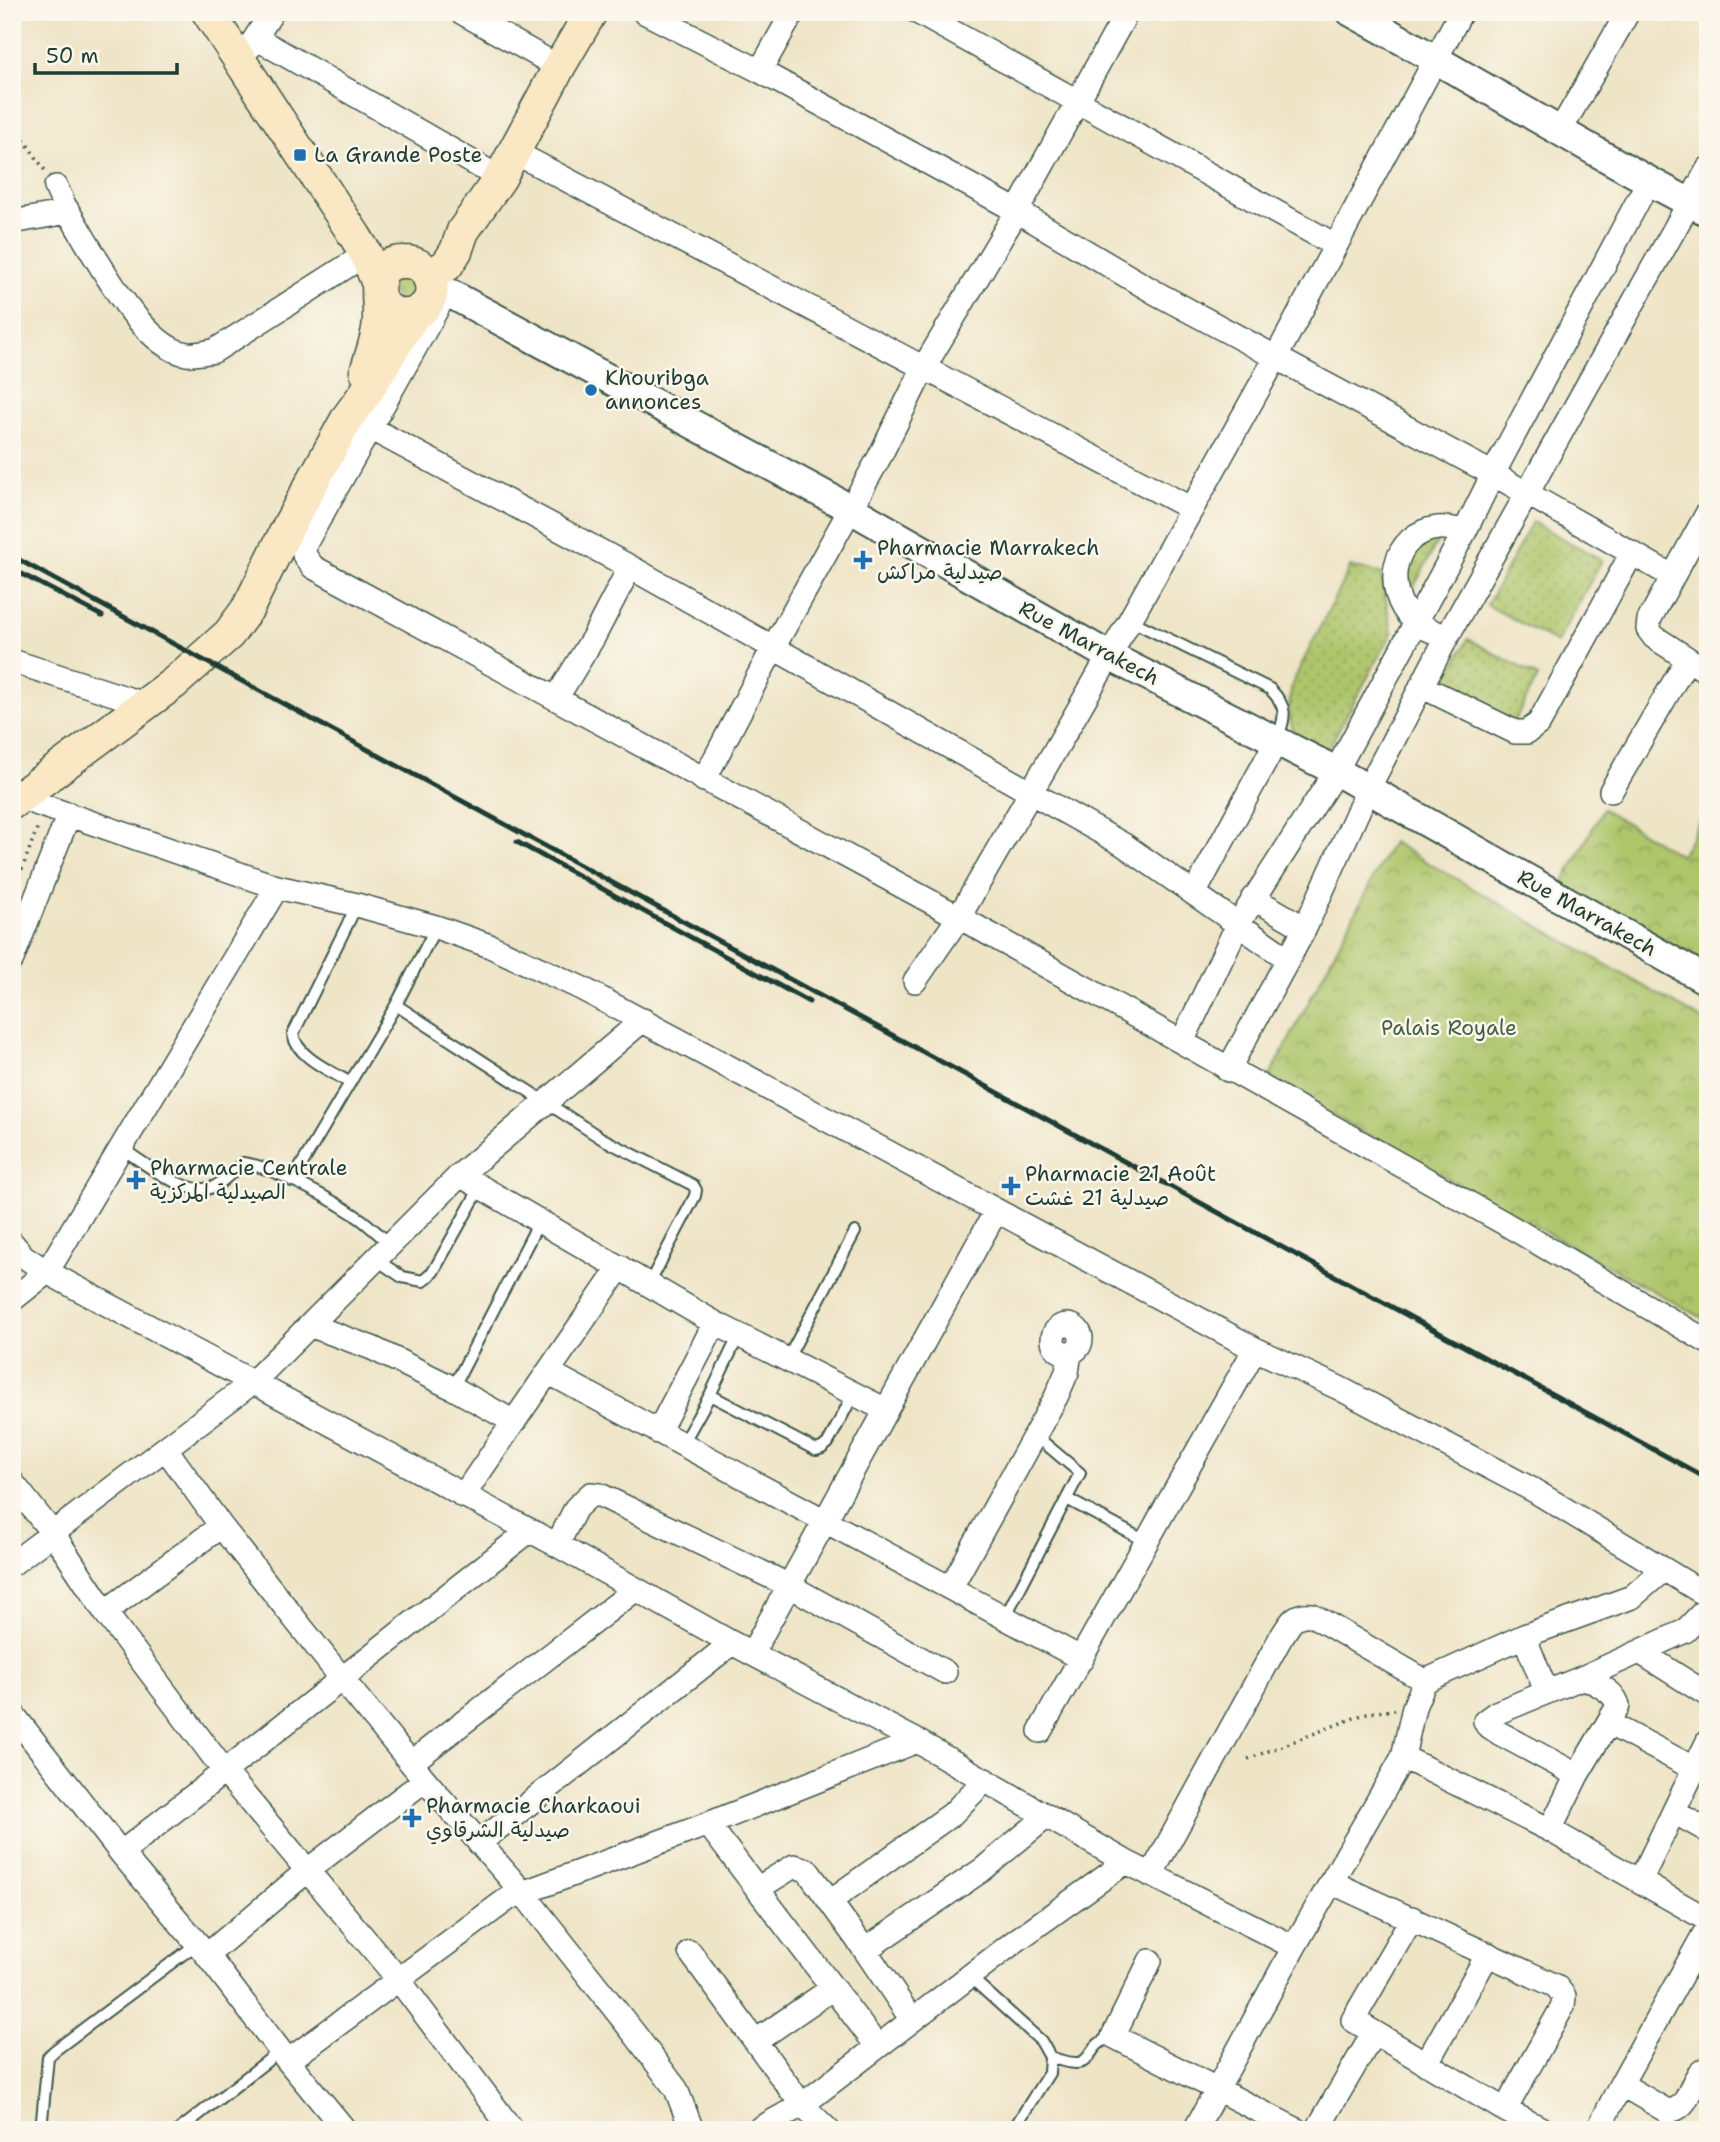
<svg xmlns="http://www.w3.org/2000/svg" width="1720" height="2142" viewBox="0 0 1720 2142" font-family="'Shantell Sans','Playpen Sans Arabic',sans-serif">
<defs>
<pattern id="grass-dots" width="8" height="8" patternUnits="userSpaceOnUse" patternTransform="scale(1.75)"><rect width="8" height="8" fill="#aec56a"/><path d="M2 2h.1M6 6h.1" fill="none" stroke="#8da158" stroke-width="1.8" stroke-linecap="round"/></pattern>
<pattern id="park-crowns" width="20" height="18" patternUnits="userSpaceOnUse" patternTransform="scale(1.75)"><rect width="20" height="18" fill="#aec56a"/><path d="M2 6a3 3 0 1 1 6 0M12 15a3 3 0 1 1 6 0" fill="none" stroke="#8da158"/></pattern>
</defs>
<rect width="100%" height="100%" fill="#fbf7ec"/>
<filter id="ink" filterUnits="userSpaceOnUse"><feTurbulence type="fractalNoise" baseFrequency=".0143" numOctaves="2"/><feDisplacementMap in="SourceGraphic" scale="14" xChannelSelector="R" yChannelSelector="G"/><feConvolveMatrix kernelMatrix="1 2 1 2 8 2 1 2 1" color-interpolation-filters="sRGB"/></filter>
<filter id="wash" filterUnits="userSpaceOnUse"><feTurbulence type="fractalNoise" baseFrequency=".00686" numOctaves="4" result="noise"/><feDisplacementMap in="SourceGraphic" scale="28" xChannelSelector="R" yChannelSelector="G"/><feGaussianBlur stdDeviation="1.57" result="paint"/><feColorMatrix in="noise" values="0 0 0 0 0 0 0 0 0 0 0 0 0 0 0 0 0 1.4 0 .05"/><feComposite in="paint" operator="in"/></filter>
<g filter="url(#wash)">
<rect width="100%" height="100%" fill="#eee4c6"/>
<path fill="url(#grass-dots)" stroke="#66814f" stroke-width="2" d="M1532,522l70,38 -45,83 -70,-38z
M1428,540h10l-28,55 -8,-10 7,-32z
M1350,567l31,6 11,60 -63,114 -10,7 -24,-18 -7,-23 4,-29z
M1468,639l70,38 -25,47 -70,-38z"/>
<path fill="url(#park-crowns)" stroke="#66814f" stroke-width="2" d="M409,275l9,8 -4,17 -17,1 -7,-15 3,-6z
M1708,806v159l-146,-80 41,-76 78,47z
M1392,842l316,181v298l-440,-241z"/>
</g>
<g filter="url(#ink)">
<g fill="none" stroke-linecap="round" stroke-linejoin="round">
<defs>
<path id="service" d="M1130,620l140,69c19,19 15,28 7,51
M396,1005l205,133 92,47 3,5 -1,6 -46,88
M350,1083c-18,-12 -53,-25 -57,-49l64,-129
M120,1147c21,14 67,51 93,40 11,-5 20,-17 30,-24 29,3 94,39 119,57 10,8 20,17 29,25
M292,1181l104,-176 40,-78
M377,1260l25,17 21,4 10,-9 47,-84
M788,1358l67,-126
M453,1388l86,-166
M710,1395l106,55 6,-2 6,-5 26,-50
M682,1445l28,-50 29,-60
M1067,1499l80,43
M1005,1617l75,-144 -44,-37
M969,1976l72,65 9,16 -1,16 -36,57
M1050,2057c51,18 28,-9 63,-21
M41,2130l7,-73 6,-6 144,-108
M179,2130l101,-79"/>
<path id="minor" d="M461,12l98,55
M644,12l116,59 257,140 139,82 337,181 179,102
M917,12l418,233
M256,38l244,140
M249,48l23,-36
M760,71l33,-59
M1560,131l68,-119
M514,152l678,357
M56,187l8,18c25,38 75,143 123,149 8,1 19,-2 27,-3l152,-97
M12,222l56,-10
M443,298l-138,246 -1,11 9,12 646,350 545,306 204,119
M357,421l273,146 494,278 164,114
M1708,512l-59,108 -1,9 6,8 54,35
M1447,637c-11,-5 -26,-9 -34,-17 -31,-29 -22,-87 25,-92 9,-1 18,2 27,3
M12,661l132,43
M1421,686l94,46h12l12,-9 93,-170
M557,697l36,-59 37,-71
M704,780l69,-132 106,-190 44,-89 94,-158 110,-199
M1611,791l76,-131
M12,795l265,92 80,18 79,22 54,19 91,42 674,361 84,39 194,102 175,106
M1194,894l83,-154
M1253,898l52,30
M12,959l57,-145
M915,981l44,-64 171,-297 145,-261 186,-347
M1182,1042l56,-118 98,-153 129,-240 28,-57 155,-292
M1228,1070l77,-142 63,-139 79,-152 261,-468
M460,1175l255,148 171,87
M12,1243l11,13 24,16 230,-385
M12,1300l35,-28 510,273 175,98 185,98 209,121 168,85
M1053 1339a14 14 0 1 1 28 0a14 14 0 1 1-28 0Z
M312,1326l60,22 81,40 61,34
M548,1372l534,287
M658,1432l57,-109
M166,1449l55,77 122,154 82,100 98,113 114,144 39,52 16,41
M12,1482l42,53 51,77 120,160 174,208 113,150
M463,1496l157,-229
M557,1545l19,-37 15,-14 9,1 188,90 157,87
M12,1564l241,-182 207,-207 183,-155
M951,1587l105,-190 11,-25 3,-19
M105,1612l116,-86
M1524,1636l22,55
M1640,1652l68,43
M752,1653l244,-442
M12,1713l109,140 86,102 81,106 57,69
M1608,1723l87,46
M1040,1731l215,-382
M1403,1757l147,73 158,90
M412,1762l223,-172
M1577,1775l-78,-42 -12,-8 -2,-4 11,-8 88,-36 101,-46 23,-24
M1674,1812l34,19
M708,1824l169,222
M1550,1830l27,-55 41,-69c-3,-15 -22,-22 -34,-29
M479,1843l253,-200
M121,1853l408,-322
M1151,1875l129,-236c10,-14 12,-26 32,-24l113,66
M1640,1881l68,-140
M1331,1882l225,104 8,10 -1,10 -58,104
M757,1889l37,-23 13,4 58,80 47,70
M830,1901l122,-87 33,-34
M1412,1918l-59,102 152,90 39,20
M865,1950l117,-80 65,-54
M690,1952l112,153 26,25
M207,1955l101,-85 117,-90
M1150,1961l-37,75 184,94
M756,2041l77,-53
M288,2061l221,-163 199,-74 209,-83
M1426,2064l62,-110
M1621,2084l46,27c27,-1 20,-36 41,-43
M757,2130l45,-25 212,-163 112,-80
M1195,2130l99,-183 109,-190 11,-50 11,-26 99,-45 108,-39 31,-27
M1317,2130l56,-96
M1598,2130l23,-46 87,-157"/>
<path id="tertiary" d="M1351,12c120,65 235,138 357,200
M432,287l15,5 402,216 260,148 227,115 372,210"/>
<path id="secondary" d="M208,12l147,224 11,18 12,30
M429,276l18,-11 9,-14 7,-20 37,-53 59,-111 32,-55
M366,372c5,-17 12,-33 13,-52 1,-22 -10,-59 26,-58 9,0 18,4 22,12 19,33 -27,60 -48,24
M12,803l162,-120 55,-49 19,-26 41,-83 59,-108 21,-29 45,-74"/>
</defs>
<use href="#service" stroke="#3e564a" stroke-width="14"/>
<use href="#minor" stroke="#3e564a" stroke-width="26"/>
<use href="#tertiary" stroke="#3e564a" stroke-width="32"/>
<use href="#secondary" stroke="#3e564a" stroke-width="35"/>
<path stroke="#3e564a" stroke-width="3.5" stroke-dasharray="2 5" stroke-linecap="butt" d="M12,122l34,50
M12,896l26,-70
M1248,1759l119,-46 28,-3"/>
<use href="#service" stroke="#fff" stroke-width="10"/>
<use href="#minor" stroke="#fff" stroke-width="23"/>
<use href="#tertiary" stroke="#fff" stroke-width="28"/>
<use href="#secondary" stroke="#fae7c3" stroke-width="32"/>
<path stroke="#1f3d34" stroke-width="5" d="M12,556l1696,923
M12,569l90,47
M517,842l292,160"/>
</g>
</g>
<g fill="#1f6fb2" stroke="#fbf7ec" stroke-width="2.5">
<rect x="293" y="148" width="14" height="14" rx="3.5"/>
<circle cx="591" cy="390" r="7"/>
<path d="M859.5 549.5h7v7h7v7h-7v7h-7v-7h-7v-7h7z"/>
<path d="M132.5 1169.5h7v7h7v7h-7v7h-7v-7h-7v-7h7z"/>
<path d="M1007.5 1175.5h7v7h7v7h-7v7h-7v-7h-7v-7h7z"/>
<path d="M408.5 1807.5h7v7h7v7h-7v7h-7v-7h-7v-7h7z"/>
</g>
<g text-anchor="middle" stroke-width="5" stroke-linejoin="round" paint-order="stroke">
<g font-size="21" fill="#1f3d34" stroke="#fbf7ec" text-anchor="start">
<text x="314" y="162">La Grande Poste</text>
<text x="605" y="385">Khouribga<tspan x="605" dy="24">annonces</tspan></text>
<text x="877" y="555">Pharmacie Marrakech<tspan x="877" dy="24">صيدلية مراكش</tspan></text>
<text x="150" y="1175">Pharmacie Centrale<tspan x="150" dy="24">الصيدلية المركزية</tspan></text>
<text x="1025" y="1181">Pharmacie 21 Août<tspan x="1025" dy="24">صيدلية 21 غشت</tspan></text>
<text x="426" y="1813">Pharmacie Charkaoui<tspan x="426" dy="24">صيدلية الشرقاوي</tspan></text>
</g>
<g font-size="21" fill="#1f3d34" stroke="#fbf7ec">
<text transform="translate(1089 643) rotate(28)" y="7">Rue Marrakech</text>
<text transform="translate(1587 913) rotate(29)" y="7">Rue Marrakech</text>
</g>
<g font-size="21" fill="#435f42" stroke="#fbf7ec">
<text x="1449" y="1035">Palais Royale</text>
</g>
</g>
<rect width="1720" height="2142" fill="none" stroke="#fbf7ec" stroke-width="42"/>
<path d="M35 63v10h142v-10" fill="none" stroke="#1f3d34" stroke-width="3.5"/>
<text x="46" y="63" font-size="21" fill="#1f3d34" stroke="#fbf7ec" stroke-width="5" paint-order="stroke">50 m</text>
</svg>
